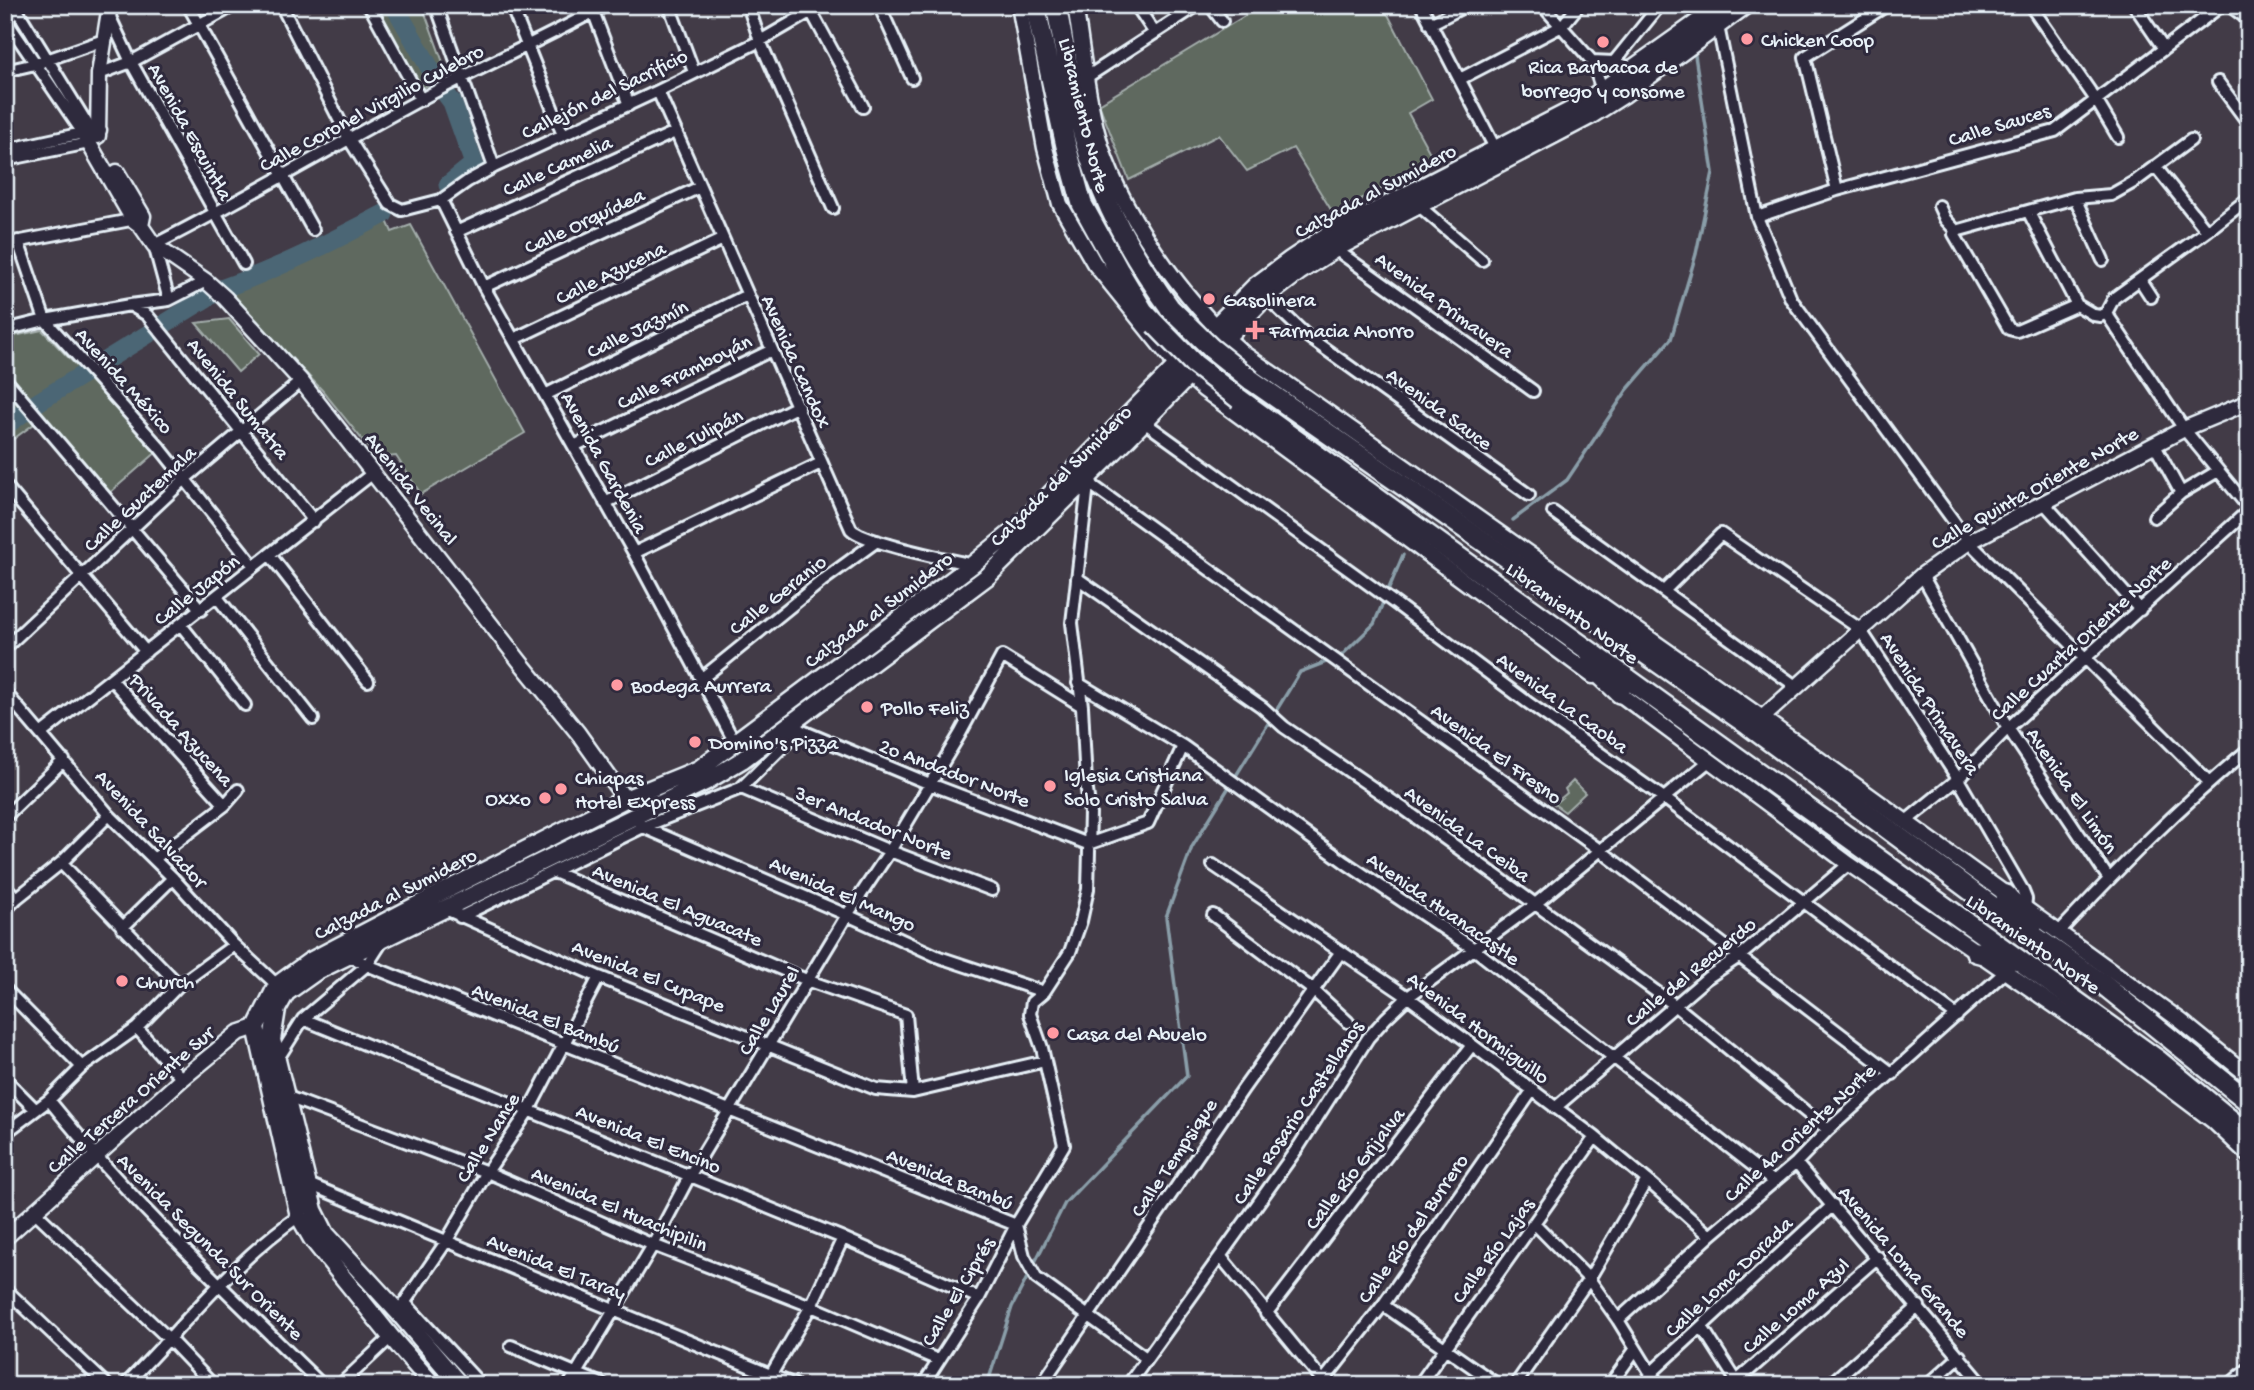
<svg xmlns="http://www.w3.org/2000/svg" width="2254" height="1390" viewBox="0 0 2254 1390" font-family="'Gochi Hand',sans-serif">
<rect width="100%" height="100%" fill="#423b47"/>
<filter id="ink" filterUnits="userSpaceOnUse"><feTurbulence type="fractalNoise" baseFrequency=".0143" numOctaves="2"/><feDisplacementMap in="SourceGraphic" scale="14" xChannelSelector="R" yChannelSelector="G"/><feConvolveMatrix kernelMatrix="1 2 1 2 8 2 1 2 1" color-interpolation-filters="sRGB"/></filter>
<g filter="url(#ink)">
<path fill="#5e695e" stroke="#a3adab" stroke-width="2" d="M376,5h46l26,71 -26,12z
M1263,5h120l49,94 -24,14 27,49 -102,51 -40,-65 -46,23 -28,-36 -90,45 -30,-76z
M385,216l7,16 19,-7 114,208 -104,61 -25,-38 -19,2 -55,-68 -93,-97z
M229,319l30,35 -21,18 -42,-49z
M42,330l116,121 -53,46 -100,-124v-35z
M5,387l29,37 -29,21z
M1573,781l12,12 -20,19 -11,-8 13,-11 -2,-4z"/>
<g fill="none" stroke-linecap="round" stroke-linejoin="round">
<path stroke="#8a9ea9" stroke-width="3.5" d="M1687,5l2,15
M1513,520l54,-40 60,-90 44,-51 25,-85 17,-82 -19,-123
M1339,658l35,-34 29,-69
M1033,1266l32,-63 122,-127 -21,-159 26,-70 108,-175 31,-12
M987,1385l25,-78 18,-35"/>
<path stroke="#4c6674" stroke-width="19" d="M394,5l46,81 12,16 22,62 -26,21
M35,404l186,-115c57,-20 110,-47 163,-75
M5,426l23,-17"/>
<defs>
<path id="minor" d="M14,5l77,125
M188,5l125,225
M281,5l68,134 41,65 12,6 39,-10 27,-19 26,-14 164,-76 102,-50 62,-36
M369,5l52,95
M436,5l58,162
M511,5l52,130
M669,5l25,67
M748,5l12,36 73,167
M879,5l33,73
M1136,5l18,27
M1210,5l12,16
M1421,5l75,145
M1542,5l50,56 10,29
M2030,5l66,95 22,37
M2134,5l30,44
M2229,5l20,15
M591,6l38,99
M811,11l52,96
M109,15l22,47 113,202
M5,19l78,114 -78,17
M1430,24l37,-19
M1718,26l39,191 34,82 178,243 240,240
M1592,61l22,1 20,7
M1614,62l46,-57
M5,71l30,-7 69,-24
M99,74l32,-12 104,-57
M1087,77l111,-72
M1460,79l102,-53 17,-21
M2218,82l31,42
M658,91l193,438c13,14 97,30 121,36
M5,160l84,-17
M2155,166l52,65
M1837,190l-32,-133 82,-52
M2075,198l28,62
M441,200l43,87 150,266 101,190
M1418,205l64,55
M1939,206l6,13 11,12
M2028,211l49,94 17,10 6,1 6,-3
M1757,217l80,-27 218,-59 167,-126
M456,232l219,-100
M18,241l27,79 115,128 94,118
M5,244l131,-25
M1335,249l198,142
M2140,280l11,17
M484,287l216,-100
M1266,297l41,39 222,159
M169,300l-15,-55c97,-49 190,-105 286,-156 55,-29 112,-54 166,-84
M130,305l17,10 167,206
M2077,305l-60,26 -8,-2 -55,-95 2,-3 119,-33 36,-3 23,-13 57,-42
M2106,313l78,116 65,79
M2106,313l8,-15 93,-67 42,-33
M5,330l40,-10 85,-15 39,-5 37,-19
M514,339l209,-100
M5,379l196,231
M545,395l202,-100
M1144,422l252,182 131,98 137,96 293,218
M574,446l198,-96
M1084,473l5,2 4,11 508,365 292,223
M5,485l141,167
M2181,493l37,-22
M2043,502l97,108
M605,503l193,-97
M1553,512l244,175
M2154,517l27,-24 -27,-49
M634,553l187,-90
M270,555l98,126
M1922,575l86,153 101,151
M1077,578l185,129 22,20 120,82 272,197 152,124
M1664,591l57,-57 139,95 98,150 64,110 4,10 -1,10
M217,597l96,122
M181,625l64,80
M5,648l181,-170 115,-97
M111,679l114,126
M701,679l121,-98 55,-40
M1078,683l105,63 163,117 128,86 300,233
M5,692l104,123 64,63 61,67 43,40
M793,722l7,8 130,54 158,60 60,-21 35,-77
M42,733l331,-260
M741,788l149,63 102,39
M5,817l59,-57
M633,817l10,10 204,88 92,42 105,35
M1905,822l53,-43 50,-51 241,-218
M154,859l71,-54 13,-15
M61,863l118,122
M1213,865l195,132 187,140 52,43 63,56
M554,872l255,109 97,34 7,77
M5,887l12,11
M443,908l156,69 277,112 37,3 132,-31
M5,910l12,-12 44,-35 48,-48
M1213,915l100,75 35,32
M460,917l183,-90 98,-39 59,-58
M122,928l51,-50
M2058,933c61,-65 123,-128 191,-184
M348,955l19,10 649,260 8,31 12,22 110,80
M5,989l77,78
M303,1019l540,219 136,60
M137,1028l45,51
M277,1060l26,-41 64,-54 16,-25
M5,1079l30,30
M285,1096l202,76 166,73 158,61 127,54
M49,1100c83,103 179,193 273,285
M1555,1108l152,-130 33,-22 109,-92
M5,1133l44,-33 33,-33 55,-39 42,-43 55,-40
M1796,1163l187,222
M306,1183l489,202
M35,1212l135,128 43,45
M1535,1224l54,55 29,41 40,65
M1221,1257l102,124
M5,1289l102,96
M405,1303l76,82
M1383,1305l115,80
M398,1312l48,-70 41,-70 42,-62 70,-133
M1266,1314l206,-269
M1618,1320l92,-84 86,-73 32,-33 177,-158
M1702,1327l37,58
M511,1346l93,39
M1650,1374l183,-169
M1737,1381l141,-124
M125,1385c57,-57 108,-124 174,-169
M340,1385l51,-48
M569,1385l84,-140 37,-70 157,-260 43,-64 70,-117 42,-78 80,50
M765,1385l46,-79 32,-68
M923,1385l56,-87 37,-73 48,-80 -22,-97 -12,-34 2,-12 12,-10 26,-40 11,-31 7,-32 2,-76 -4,-30 -4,-77 -10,-83 17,-147
M1041,1385l202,-296 97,-136
M1128,1385l171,-239 69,-108 18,-20 22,-21 126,-92 175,-144
M1320,1385l63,-80 149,-214
M1419,1385l176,-248
M1515,1385l74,-106 58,-99
M1610,1385l25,-35
M1829,1385l90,-79
M1928,1385l32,-29
M2229,1385l20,-17"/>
<path id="tertiary" d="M1019,5l26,143 15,56 34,59 83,103 26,23 390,287
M1075,5c7,42 11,86 22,127 19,76 88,170 146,221l515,362 423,306 68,55
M99,130l-16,3 50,87 8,6 13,19 52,36 19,17 76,83 220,282 57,70 47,66
M98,136l1,-62 11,-69
M117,172l26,44 -2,10
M1613,689l236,175 263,181 101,76 36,34
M1762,718l160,-143 47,-33 215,-113 65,-27
M5,1238l177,-159 56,-46 18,-6"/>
<path id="secondary" d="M433,1385l-42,-48 -79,-98 -13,-23 -43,-189 21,-42 33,-24 103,-54 212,-108 74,-30 273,-204 45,-37 238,-242 35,-26 36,-24 255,-131 141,-100
M460,1385l-62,-73 -72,-78 -12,-24 -42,-170 5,-31 9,-16 31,-22 390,-190 35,-21 246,-184 138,-136 140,-143 33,-25 36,-23 255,-133 33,-21 123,-90"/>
<path id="trunk" d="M1035,5l31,141 16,58 37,67 24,40 12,13
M1056,5c12,62 22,129 47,187 17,42 41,80 67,116
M1251,380l497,345 253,188 99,69 149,120
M1239,399l920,662 90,74
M1589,664l31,29
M2006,895l26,32
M1976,952l33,9"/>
</defs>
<use href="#minor" stroke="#e8f1f8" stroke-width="16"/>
<use href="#tertiary" stroke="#e8f1f8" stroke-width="19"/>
<use href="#secondary" stroke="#e8f1f8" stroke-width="21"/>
<use href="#trunk" stroke="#e8f1f8" stroke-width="24"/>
<use href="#minor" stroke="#2f2a3d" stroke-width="10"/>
<use href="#tertiary" stroke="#2f2a3d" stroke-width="14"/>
<use href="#secondary" stroke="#2f2a3d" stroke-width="16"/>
<use href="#trunk" stroke="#2f2a3d" stroke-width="19"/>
<defs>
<path id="trunk-bridge" d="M1170,308l41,40 40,32
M1155,324l39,40 45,35"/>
</defs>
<use href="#trunk-bridge" stroke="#e8f1f8" stroke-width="24" stroke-linecap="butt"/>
<use href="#trunk-bridge" stroke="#2f2a3d" stroke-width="19"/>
</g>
</g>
<g fill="#ff9aa2" stroke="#2f2a3d" stroke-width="2.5">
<circle cx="1747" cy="39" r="7"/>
<circle cx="1603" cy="42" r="7"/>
<circle cx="1209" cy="299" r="7"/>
<path d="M1251.5 319.5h7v7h7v7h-7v7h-7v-7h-7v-7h7z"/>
<circle cx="617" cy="685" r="7"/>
<circle cx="867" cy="707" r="7"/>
<circle cx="695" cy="742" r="7"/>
<circle cx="1050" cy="786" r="7"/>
<circle cx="561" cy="789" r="7"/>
<circle cx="545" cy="798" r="7"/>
<circle cx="122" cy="981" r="7"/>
<circle cx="1053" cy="1033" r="7"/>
</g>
<g text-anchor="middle" stroke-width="6" stroke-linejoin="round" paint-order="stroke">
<g font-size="21" fill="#e8f1f8" stroke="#2f2a3d" text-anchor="start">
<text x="1761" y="46">Chicken Coop</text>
<text x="1603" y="73" text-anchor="middle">Rica Barbacoa de<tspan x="1603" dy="24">borrego y consome</tspan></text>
<text x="1223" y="306">Gasolinera</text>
<text x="1269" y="337">Farmacia Ahorro</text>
<text x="631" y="692">Bodega Aurrera</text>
<text x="881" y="714">Pollo Feliz</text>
<text x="709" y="749">Domino's Pizza</text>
<text x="1064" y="781">Iglesia Cristiana<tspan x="1064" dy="24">Solo Cristo Salva</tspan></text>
<text x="575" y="784">Chiapas<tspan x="575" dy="24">Hotel Express</tspan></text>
<text x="531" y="805" text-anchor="end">Oxxo</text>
<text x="136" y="988">Church</text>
<text x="1067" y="1040">Casa del Abuelo</text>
</g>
<g font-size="21" fill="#e8f1f8" stroke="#2f2a3d">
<text transform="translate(604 93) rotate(-26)" y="7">Callejón del Sacrificio</text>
<text transform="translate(371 107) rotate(-28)" y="7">Calle Coronel Virgilio Culebro</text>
<text transform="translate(1085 115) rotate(76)" y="7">Libramiento Norte</text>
<text transform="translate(1999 124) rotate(-17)" y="7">Calle Sauces</text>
<text transform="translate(191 131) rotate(61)" y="7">Avenida Escuintla</text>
<text transform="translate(557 165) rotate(-25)" y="7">Calle Camelia</text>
<text transform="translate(1375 190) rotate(-28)" y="7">Calzada al Sumidero</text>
<text transform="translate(584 220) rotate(-25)" y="7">Calle Orquídea</text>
<text transform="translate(610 272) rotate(-26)" y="7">Calle Azucena</text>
<text transform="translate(1445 304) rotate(36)" y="7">Avenida Primavera</text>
<text transform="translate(637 328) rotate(-26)" y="7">Calle Jazmín</text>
<text transform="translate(797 361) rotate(66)" y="7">Avenida Candox</text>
<text transform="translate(684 371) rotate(-26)" y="7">Calle Framboyán</text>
<text transform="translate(125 380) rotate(48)" y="7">Avenida México</text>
<text transform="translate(239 398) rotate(51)" y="7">Avenida Sumatra</text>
<text transform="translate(1440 408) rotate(36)" y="7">Avenida Sauce</text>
<text transform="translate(693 437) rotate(-27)" y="7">Calle Tulipán</text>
<text transform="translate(605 462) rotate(61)" y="7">Avenida Gardenia</text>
<text transform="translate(1060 475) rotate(-45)" y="7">Calzada del Sumidero</text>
<text transform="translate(2034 487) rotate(-29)" y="7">Calle Quinta Oriente Norte</text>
<text transform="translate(412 488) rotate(52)" y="7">Avenida Vecinal</text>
<text transform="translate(139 498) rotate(-43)" y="7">Calle Guatemala</text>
<text transform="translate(196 589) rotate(-38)" y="7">Calle Japón</text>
<text transform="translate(777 594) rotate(-38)" y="7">Calle Geranio</text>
<text transform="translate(878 609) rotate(-37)" y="7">Calzada al Sumidero</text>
<text transform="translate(1573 612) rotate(36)" y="7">Libramiento Norte</text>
<text transform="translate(2080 638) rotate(-42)" y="7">Calle Cuarta Oriente Norte</text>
<text transform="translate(1563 702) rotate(36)" y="7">Avenida La Caoba</text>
<text transform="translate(1931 703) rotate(57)" y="7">Avenida Primavera</text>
<text transform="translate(182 729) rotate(48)" y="7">Privada Azucena</text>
<text transform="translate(1497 753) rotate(36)" y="7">Avenida El Fresno</text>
<text transform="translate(955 772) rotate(21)" y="7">2o Andador Norte</text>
<text transform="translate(2073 790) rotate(56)" y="7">Avenida El Limón</text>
<text transform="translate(874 822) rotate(22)" y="7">3er Andador Norte</text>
<text transform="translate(152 828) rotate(47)" y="7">Avenida Salvador</text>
<text transform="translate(1468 833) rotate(36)" y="7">Avenida La Ceiba</text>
<text transform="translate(395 893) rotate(-27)" y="7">Calzada al Sumidero</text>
<text transform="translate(843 893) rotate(24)" y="7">Avenida El Mango</text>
<text transform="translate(678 904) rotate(23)" y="7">Avenida El Aguacate</text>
<text transform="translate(1444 908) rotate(35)" y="7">Avenida Huanacastle</text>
<text transform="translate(2034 943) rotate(35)" y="7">Libramiento Norte</text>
<text transform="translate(1690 971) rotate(-39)" y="7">Calle del Recuerdo</text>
<text transform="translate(649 975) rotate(22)" y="7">Avenida El Cupape</text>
<text transform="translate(768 1010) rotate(-59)" y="7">Calle Laurel</text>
<text transform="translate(546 1017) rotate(22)" y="7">Avenida El Bambú</text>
<text transform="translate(1479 1027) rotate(37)" y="7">Avenida Hormiguillo</text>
<text transform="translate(130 1099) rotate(-41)" y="7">Calle Tercera Oriente Sur</text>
<text transform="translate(1297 1112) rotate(-56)" y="7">Calle Rosario Castellanos</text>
<text transform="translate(1799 1132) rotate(-42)" y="7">Calle 4a Oriente Norte</text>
<text transform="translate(487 1137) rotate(-58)" y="7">Calle Nance</text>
<text transform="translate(649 1138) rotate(22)" y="7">Avenida El Encino</text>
<text transform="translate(1173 1157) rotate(-56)" y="7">Calle Tempsique</text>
<text transform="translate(1354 1168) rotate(-52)" y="7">Calle Río Grijalva</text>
<text transform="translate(950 1178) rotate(22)" y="7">Avenida Bambú</text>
<text transform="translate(620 1208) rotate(23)" y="7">Avenida El Huachipilin</text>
<text transform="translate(1412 1228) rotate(-55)" y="7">Calle Río del Burrero</text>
<text transform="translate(211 1246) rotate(45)" y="7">Avenida Segunda Sur Oriente</text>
<text transform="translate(1492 1250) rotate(-54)" y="7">Calle Río Lajas</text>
<text transform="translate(1905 1261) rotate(50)" y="7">Avenida Loma Grande</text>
<text transform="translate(557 1266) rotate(22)" y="7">Avenida El Taray</text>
<text transform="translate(1728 1276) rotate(-43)" y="7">Calle Loma Dorada</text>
<text transform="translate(957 1291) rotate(-59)" y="7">Calle El Ciprés</text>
<text transform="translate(1795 1305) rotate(-41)" y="7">Calle Loma Azul</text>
</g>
</g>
<rect width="2254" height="1390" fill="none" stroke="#2f2a3d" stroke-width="28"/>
<rect x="14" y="14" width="2226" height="1362" fill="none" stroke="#e8f1f8" stroke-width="2.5" filter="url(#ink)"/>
</svg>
